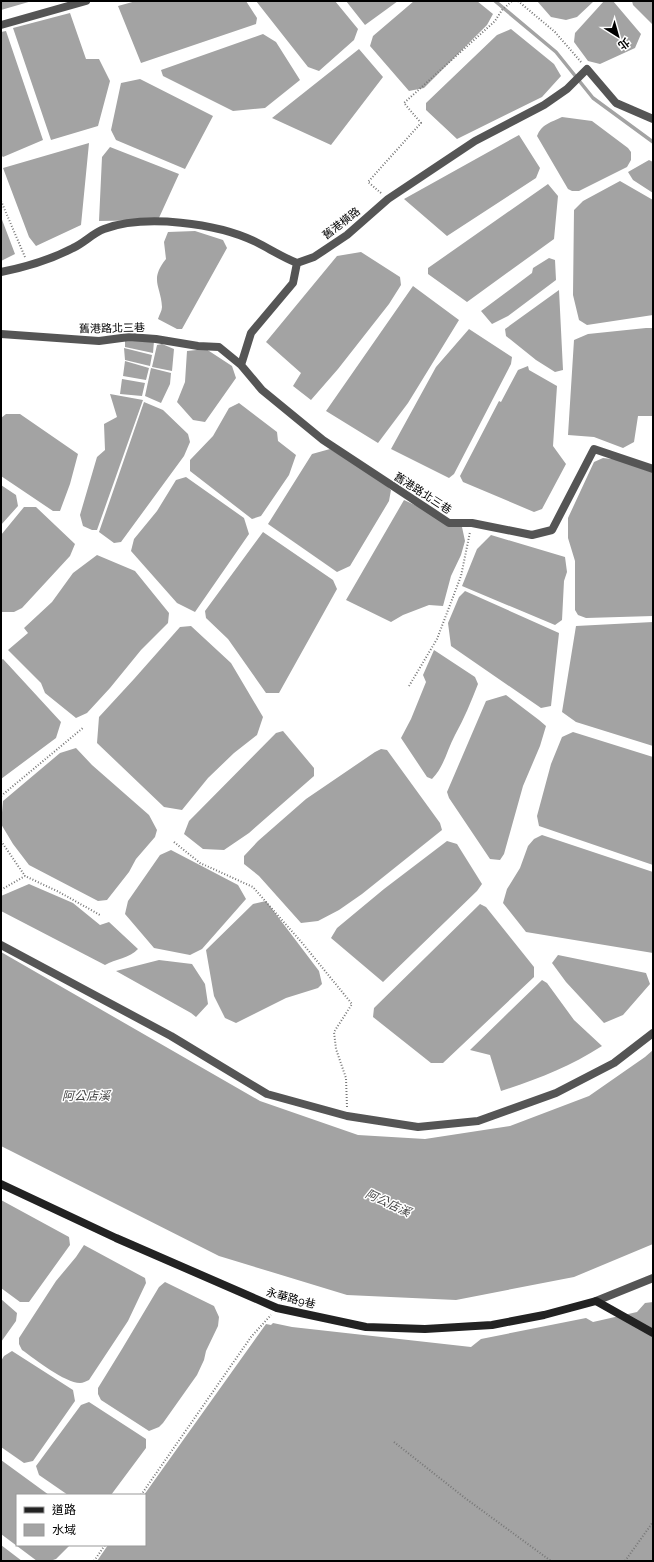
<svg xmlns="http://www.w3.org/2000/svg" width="654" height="1562" viewBox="0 0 654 1562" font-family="Raleway,'Noto Sans TC',sans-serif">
<rect width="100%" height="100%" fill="#fff"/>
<path fill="#a3a3a3" d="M1,1h31l-31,9z
M136,1h110l11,17 -1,6 -115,39 -23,-57z
M256,1h79l23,28 -4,11 -35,31 -11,-4z
M346,1h52l-33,24z
M414,1h63l16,13 -6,11 -63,63 -15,3 -39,-45 3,-10z
M537,1h57l-17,16 -11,3 -15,-3z
M604,1h9l28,33 -6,14 -35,16 -12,-3 -14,-19 1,-9z
M632,1h21v24l-20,-20z
M70,13l16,46h13l11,22 -12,45 -47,14 -38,-112z
M511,29l43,35 7,12 -19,21 -85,42 -31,-29v-7l71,-68z
M6,31l37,109 -40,17 -2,-2v-123z
M263,34l13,8 24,38 -35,28 -32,3 -70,-35 -2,-6z
M359,49l24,28 -52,68 -59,-27z
M140,79l73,37 -28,53 -69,-29 -5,-10 10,-47z
M562,117l30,4 36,27 3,4v8l-4,7 -48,24h-7l-4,-2 -31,-53c4,-12 15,-14 25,-19z
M519,135l21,33 -4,10 -89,58 -43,-37z
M89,143l-8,82 -45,21 -7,-9 -26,-69z
M110,147l69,27 -21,46 -59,1 3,-64z
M649,160l4,2v31l-20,-13 -5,-8z
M620,181l33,19v115l-66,10 -8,-5 -6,-25 1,-85 9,-9z
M548,184l10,12 -4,43 -87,63 -39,-28v-6z
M1,217l14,37 -14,7z
M195,231l28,9 4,8 -45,81h-5l-19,-10c1,-4 4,-8 4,-12 -1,-21 -13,-27 4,-48l-2,-17 4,-10z
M361,252l39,25 1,8 -12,19 -51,65 -27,31 -18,-14 8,-13 -35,-31 71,-86z
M549,258l6,2 1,20 -48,36 -16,8 -11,-13 51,-38 1,-5z
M413,286l46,34 -51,83 -30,40 -52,-32z
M559,290l4,80 -8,2 -19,-12 -30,-24 -1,-7z
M646,328h7v88h-15l-4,26 -11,6 -29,-11 -26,-2 6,-95 14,-6z
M469,329l43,28 -1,7 -57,110 -5,4 -58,-29 45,-82z
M125,339l29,2 -1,12 -28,-6z
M162,344l12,5 -2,22 -20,-4 5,-22z
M124,348l28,7 -2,11 -25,-6z
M206,349l26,17 4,12 -31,44 -12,-2 -16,-18 8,-20 2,-31z
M125,361l24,7 -3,12 -23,-4z
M528,366l1,4 28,16 -4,60 13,18 -24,45 -8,3 -71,-30 -3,-6 39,-75 2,1 17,-32z
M151,368l20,5 -1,11 -9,19 -16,-7z
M122,379l23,4 -3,13 -22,-2z
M110,394l33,6 -46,130h-5l-9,-4 -3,-11 17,-58 8,-7 -1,-26 13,-7z
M144,402l19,8 25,24 2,8 -6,14 -63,86 -7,1 -15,-11z
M239,403l38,29 1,9 18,14 -7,20 -28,41 -9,3 -62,-48v-11l23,-24 16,-28z
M6,414h14l58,40 -8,30 -10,27h-7l-52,-35v-58z
M330,449l46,27 15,14 -2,11 -39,65 -13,6 -69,-48 44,-70z
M603,458l27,3 23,11v144l-67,2 -8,-3 -3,-5v-49l-7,-23v-20l26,-56z
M186,477l58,41 5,16 -54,78 -18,-9 -46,-52 3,-12 23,-28 19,-31z
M1,485l15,10 2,11 -17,19z
M404,500l58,27 3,14 -4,14 -10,21 -8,30 -14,-1 -26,10 -12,7 -45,-22z
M24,507h12l39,37 -5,12 -48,52 -8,4h-13v-77z
M263,532l70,48 4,9 -58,104h-13l-38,-54 -22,-21 -1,-7z
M491,535l74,22 2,15 -3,9 -2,39 -7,5 -93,-39 15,-37z
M97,555l38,16 34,42 -1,10 -27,27 -31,38 -23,25 -11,5 -31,-25 -4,-10 -33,-33 20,-17 -4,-5 28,-26 21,-29z
M465,591l94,42 -8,73 -10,2 -90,-62 -3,-23 11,-26z
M653,622v124l-77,-24 -14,-10 14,-86z
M191,626l40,37 32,54 -6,18 -23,18 -26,25 -26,32 -18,-3 -67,-64 2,-26 35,-38 46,-52z
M434,650l41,27 3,7c-7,18 -14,35 -23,51 -8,15 -11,32 -23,44l-5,-2 -26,-39 10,-19 15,-37 -3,-7z
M3,659l58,63 -5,16 -55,41v-119z
M506,695l33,25 7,6 -6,20 -17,40 -19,68 -4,6 -10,-1 -41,-61 -2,-6 39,-91z
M283,731l31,37v8l-65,57 -25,17 -21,-1 -19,-15 5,-13 87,-88z
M573,732l80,25v108l-114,-39 -2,-10 14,-52 11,-27z
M76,748l16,17 57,50 8,15 -2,7 -19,22 -7,13 -22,28 -9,1 -69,-36 -16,-21 -12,-20 2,-23 57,-48z
M381,749l6,1 53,73 2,7 -80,64 -23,16 -21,11 -17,2 -42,-47 -15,-12v-8l14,-15 48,-42 69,-47z
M542,835l111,37v81l-127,-21 -23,-29 4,-14 13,-21 8,-22 6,-7z
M447,841l10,3 25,40 -5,7 -94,91 -52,-44 6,-10 47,-39z
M171,850l67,35 8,14 -44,50 -12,6 -36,-7 -29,-34 3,-13 32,-46z
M29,884l44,19 27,22 9,-3 29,27c-8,9 -23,10 -33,16l-104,-54v-15z
M266,901l53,70 3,13 -4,4 -32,10 -50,25 -11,-5 -11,-22 -8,-46 47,-46z
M480,904l6,3 48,60v10l-91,86h-12l-58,-46 1,-9z
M1,952l259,149 98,34 67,4 85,-13 79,-30 56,-39 8,-7v194l-79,33 -118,23 -109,-5 -128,-39 -218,-110z
M558,955l88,18 4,11 -27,31 -19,8 -38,-41 -14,-19z
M159,960l33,4 13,20 3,20 -12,13 -5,-4 -75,-42z
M542,980l5,3 27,37 28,26c-33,21 -64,33 -101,45l-11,-36 -20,-5z
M1,1200l68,37 1,8 -41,57h-9l-19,-14z
M84,1245l61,33 1,5 -18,38 -39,59c-3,1 -6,3 -9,3 -15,0 -45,-24 -58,-33l-3,-6v-6l37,-57 20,-24z
M165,1282l49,24 5,11 -1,9 -12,25 -2,9 -7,15 -34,48 -4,4 -10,4 -48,-31 -3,-6v-6l24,-39 37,-62z
M1,1299l16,14 -1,8 -15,21z
M653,1302v259h-556l11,-16h37l-1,-50 122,-171 5,1 2,-2 19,4 179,20 10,-8 105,-21 7,4 44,-10 8,-9z
M12,1351l61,39 2,11 -42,60 -9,2 -23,-16v-86l3,-5z
M89,1402l57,37v9l-35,47h-43l-29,-20 -3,-9 45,-61z
M1,1460l48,35h-32v50h53l-14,14 -6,2h-13l-36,-27z
M1,1545l21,16h-21z"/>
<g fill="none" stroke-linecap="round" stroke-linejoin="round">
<path stroke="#a3a3a3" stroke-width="3.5" d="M495,1l61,51 37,46 60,44"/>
<path stroke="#777" stroke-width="2" stroke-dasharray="1 2" stroke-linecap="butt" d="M518,1l37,31 26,30
M381,193l-13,-11 53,-59 -17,-20 91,-82 7,-11 10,-9
M1,201l24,56
M409,686l28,-47 24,-63 9,-44
M1,796l83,-69
M1,841l24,35
M174,842l26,21 53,24 50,57 49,60 -18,28 2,17 10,29 1,29
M1,890l24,-14 34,16 41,23
M394,1442l71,56 86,63
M141,1495l110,-158 20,-22
M94,1561l11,-16
M625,1561l28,-39"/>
<path stroke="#555" stroke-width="8" d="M1,25l85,-24
M297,263l-4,20 -42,50 -10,32 21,25 61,50 126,83h23l60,12 20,-5 42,-81 59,20
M1,272c25,-5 49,-12 72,-24 11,-5 20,-15 31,-19 41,-15 113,-6 152,13 14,7 26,15 41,21l17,-6 33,-22 41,-36 87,-58 69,-36 23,-16 20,-20 29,34 37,16
M1,334l98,7 30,-4 27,2 42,7 21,1 22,18
M1,945l170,91 96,58 80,22 71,11 60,-6 78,-28 58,-30 39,-30
M596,1301l57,-23"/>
<path stroke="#222" stroke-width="8" d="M1,1184l115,54 161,70 89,19 59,2 67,-4 52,-10 52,-14 57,32"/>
</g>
<g text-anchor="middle" stroke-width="3" stroke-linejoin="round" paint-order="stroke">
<g font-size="11" fill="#000" stroke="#fff">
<text transform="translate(341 223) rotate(-38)" y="4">舊港橫路</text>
<text transform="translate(112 328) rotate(-1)" y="4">舊港路北三巷</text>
<text transform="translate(423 493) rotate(33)" y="4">舊港路北三巷</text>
<text transform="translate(291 1298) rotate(15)" y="4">永華路9巷</text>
</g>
<g font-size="12" font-style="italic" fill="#444" stroke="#fff">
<text x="86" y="1100">阿公店溪</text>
<text transform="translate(388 1203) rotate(25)" y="4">阿公店溪</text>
</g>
</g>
<rect width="654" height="1562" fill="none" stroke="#000000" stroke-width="4"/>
<rect x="16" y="1494" width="130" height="52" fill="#ffffff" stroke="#999999"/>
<rect x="24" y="1507" width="20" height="6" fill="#222222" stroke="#999999"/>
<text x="52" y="1514" font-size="12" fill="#000000">道路</text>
<rect x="24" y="1524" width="20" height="12" fill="#a3a3a3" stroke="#999999"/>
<text x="52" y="1534" font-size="12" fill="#000000">水域</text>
<g transform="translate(618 36) rotate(143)" stroke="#ffffff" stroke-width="3" paint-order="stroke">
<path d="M0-3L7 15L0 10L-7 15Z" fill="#000000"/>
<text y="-6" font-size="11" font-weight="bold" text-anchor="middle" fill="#000000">北</text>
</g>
</svg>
